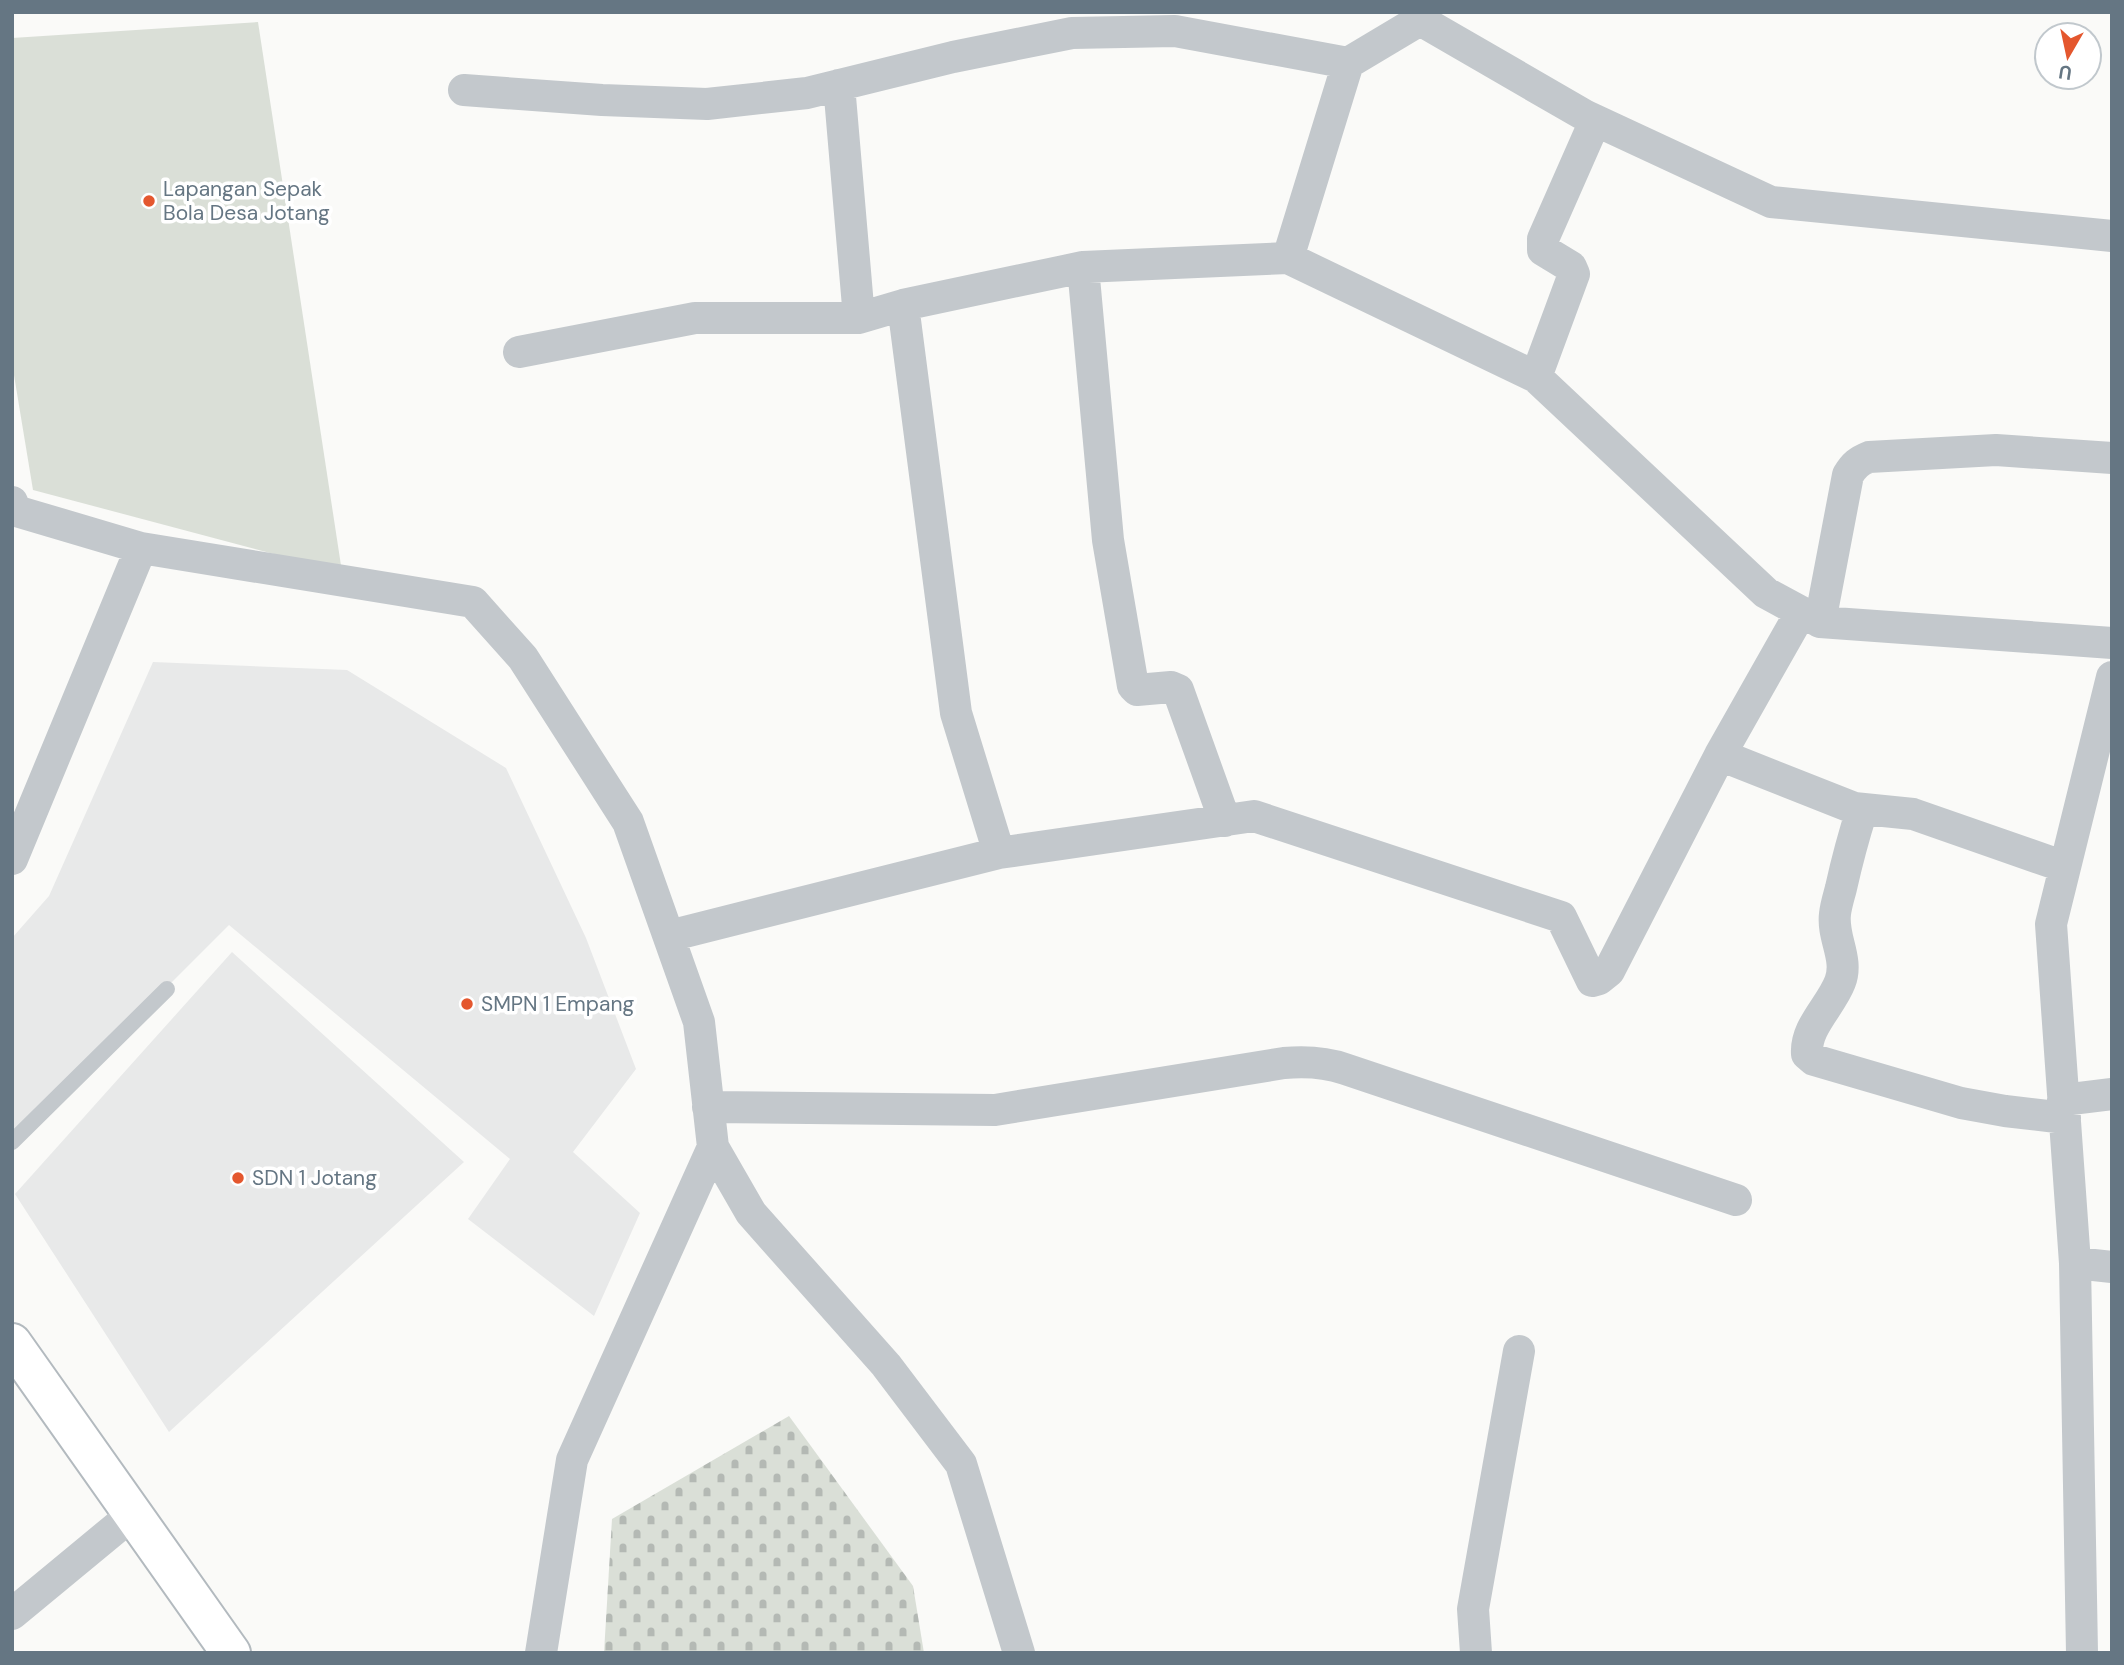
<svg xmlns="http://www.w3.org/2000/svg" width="2124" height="1665" viewBox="0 0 2124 1665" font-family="'DM Sans',sans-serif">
<defs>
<pattern id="cemetery-stones" width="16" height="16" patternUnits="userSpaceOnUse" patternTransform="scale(1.75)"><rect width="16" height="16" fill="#dadfd7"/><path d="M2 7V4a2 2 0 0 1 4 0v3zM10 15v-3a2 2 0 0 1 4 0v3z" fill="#b4b9b4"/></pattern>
</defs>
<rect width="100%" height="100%" fill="#fafaf8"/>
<path fill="#e8e9e9" d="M153,662l194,8 159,98 80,170 50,131 -63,83 67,61 -46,103 -126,-97 42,-60 -281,-234 -217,217v-204l37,-42z
M232,952l232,210 -295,270 -154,-238z"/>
<path fill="url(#cemetery-stones)" d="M789,1416l124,170 11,67h-320l8,-134z"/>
<path fill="#dadfd7" d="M258,22l84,550 -309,-82 -21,-127v-325z"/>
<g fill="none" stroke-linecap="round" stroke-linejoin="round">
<defs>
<path id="secondary" d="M12,1343l219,310"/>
</defs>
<use href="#secondary" stroke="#b3babf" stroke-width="42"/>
<path stroke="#c3c8cc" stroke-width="16" d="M12,1142l155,-153"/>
<path stroke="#c3c8cc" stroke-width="32" d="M839,85l20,233
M464,90l138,10 105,4 100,-11 146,-36 119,-24 103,-2 173,32
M1288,258l60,-195 72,-43 166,96 185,86 341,34
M1083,267l25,273 25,146 4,4 34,-3 7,3 47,131
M903,305l53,408 43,140
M519,352l176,-34h164l44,-13 180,-38 205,-9 248,119 230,216 54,29 292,21
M1536,377l38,-103 -3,-7 -28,-17v-11l52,-118
M12,502l4,9 125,37 332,54 50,56 105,164 71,200 14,125 38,66 135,152 75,99 58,189
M1820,622l28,-147c6,-10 11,-14 21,-18l127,-7 116,8
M1720,755l134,53 59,6 152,53
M1862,810c-8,25 -15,51 -21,78 -2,8 -5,17 -6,26 -3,24 14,45 5,68 -9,24 -35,45 -33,72l7,6 147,43 44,8 60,7
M12,859l129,-311
M669,936l330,-83 255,-37 307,101 31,64 7,-2 10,-8 111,-216 81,-143
M2063,1100l49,-6
M708,1107l287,3 289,-47c22,-2 41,-1 61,6l391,131
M2075,1263l37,4
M12,1614l121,-100
M541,1653l31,-193 141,-313
M1476,1653l-3,-44 46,-258
M2082,1653l-7,-390 -24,-339 61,-247"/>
<use href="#secondary" stroke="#fff" stroke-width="38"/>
</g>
<g fill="#e4572e" stroke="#fff" stroke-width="2.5">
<circle cx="149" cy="201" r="7"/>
<circle cx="467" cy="1004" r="7"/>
<circle cx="238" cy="1178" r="7"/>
</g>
<g text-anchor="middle" stroke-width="7" stroke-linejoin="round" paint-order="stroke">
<g font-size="21" fill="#657683" stroke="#fff" text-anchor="start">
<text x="163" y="196">Lapangan Sepak<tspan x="163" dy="24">Bola Desa Jotang</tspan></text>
<text x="481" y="1011">SMPN 1 Empang</text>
<text x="252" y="1185">SDN 1 Jotang</text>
</g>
</g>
<rect width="2124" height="1665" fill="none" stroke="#657683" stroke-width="28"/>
<g transform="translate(2068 56) rotate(189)"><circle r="33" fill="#ffffff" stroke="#c1c8cd" stroke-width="2"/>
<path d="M0-5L12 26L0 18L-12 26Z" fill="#e4572e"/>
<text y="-10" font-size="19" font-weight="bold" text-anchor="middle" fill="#657683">U</text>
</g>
</svg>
